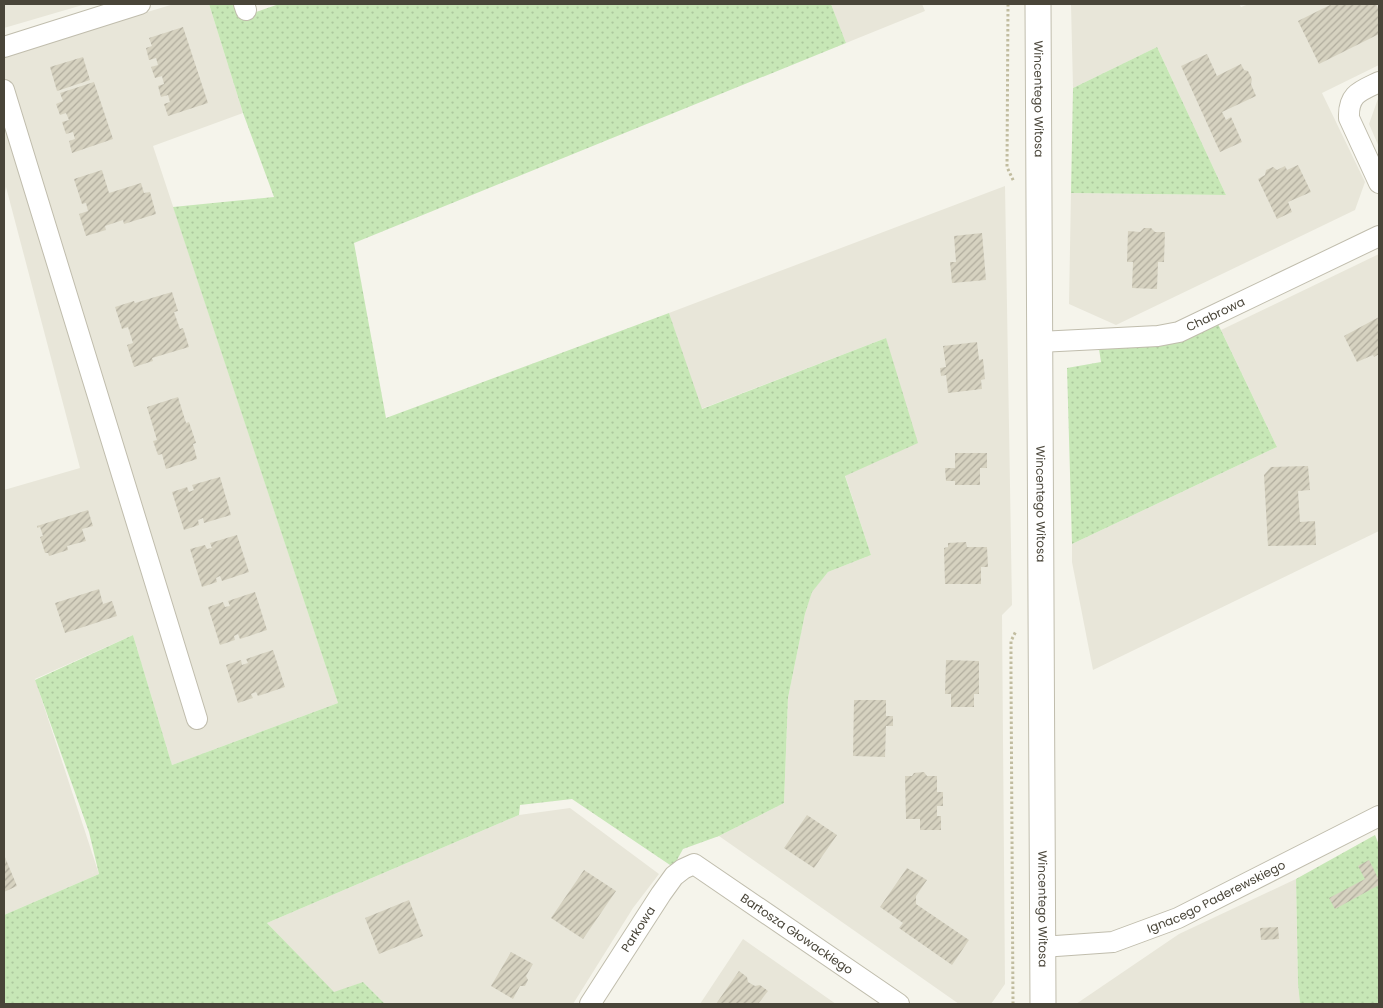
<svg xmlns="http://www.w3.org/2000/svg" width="1383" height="1008" viewBox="0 0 1383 1008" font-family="Poppins,sans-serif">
<defs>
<pattern id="grass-dots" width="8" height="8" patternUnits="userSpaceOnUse" patternTransform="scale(1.25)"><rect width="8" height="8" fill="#c7e7b6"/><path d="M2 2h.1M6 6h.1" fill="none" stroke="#acc89d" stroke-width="1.8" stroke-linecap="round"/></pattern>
<pattern id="building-hatch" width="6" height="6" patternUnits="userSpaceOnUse" patternTransform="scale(1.25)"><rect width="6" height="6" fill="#d6d2c0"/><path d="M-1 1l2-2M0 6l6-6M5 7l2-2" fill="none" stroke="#b0ac9d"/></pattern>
</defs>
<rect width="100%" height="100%" fill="#f5f4eb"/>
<path fill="#e8e6d9" d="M4,4h82l-82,24z
M174,4h35l34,109 -90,33 185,557 -166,62 -39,-130 -98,44 64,195 -95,41v-425l76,-22 -74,-281 -2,12v-144z
M831,4h91l3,7 -79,32z
M1071,4h168l2,3 8,-3h130v61l-57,28 43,89 -10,28 -239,115 -47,-21 2,-111 155,2 -69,-148 -84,41z
M1379,96v51l-10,-23z
M1005,186l7,419 -10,10 3,369 -14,20h-32l-240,-168 65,-33 4,-105 17,-84 7,-23 16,-19 43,-17 -26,-80 41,-137 -185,71 -32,-96z
M1379,254v277l-286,139 -21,-108v-18l205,-97 -56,-117z
M570,808l89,66 -26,34 -60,96h-188l-22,-22 -29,11 -67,-70 252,-108z
M1296,879l2,105 2,20h-224l103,-70z
M743,939l93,65h-136z"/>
<path fill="url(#grass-dots)" d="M209,4h24l6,14 40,-14h552l15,39 -492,200 32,175 283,-105 33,96 184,-71 32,105 -73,33 26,79 -43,17 -16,20 -7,22 -17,84 -4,105 -65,33 -36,13 -10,18 -101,-68 -52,6 -1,10 -252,108 67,69 29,-10 22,22h-381v-89l95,-41 -10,-42 -54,-152 98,-45 39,130 166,-62 -165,-496 101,-10 -31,-84z
M1157,47l69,148 -155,-2 2,-105z
M1218,324l59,123 -205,97 -5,-176 34,-6 -2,-13 62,-3 14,-3z
M1375,835l4,10v159h-79l-2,-20 -2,-105z"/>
<path fill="url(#building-hatch)" d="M1332,4h44l3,6v24l-60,30 -21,-43z
M183,27l25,76 -40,13 -4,-12 6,-2 -2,-7 -7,2 -3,-11 6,-2 -2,-8 -7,2 -4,-11 7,-2 -2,-7 -7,2 -3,-12 6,-2 -3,-8z
M1207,54l10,22 24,-12 3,6 4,1 4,8 -1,5 5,12 -34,16 4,8 5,-3 11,25 -22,10 -39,-86z
M83,57l7,23 -33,11 -7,-24z
M94,82l19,57 -41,14 -3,-12 6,-2 -2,-7 -7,2 -4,-12 7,-2 -3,-7 -6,2 -4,-11 7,-3 -3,-8z
M1298,165l13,27 -23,10 4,10 -15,7 -19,-40 7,-4 1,-5 7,-3 4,3 8,-4 2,4z
M102,170l7,23 32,-10 3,10 6,-1 6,22 -32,10 -1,-4 -18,6 1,4 -20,6 -7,-22 9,-3 -2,-8 -4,1 -8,-25z
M1144,228h7l4,4h10l-1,30h-6l-1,27 -25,-1 1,-26h-6l1,-31 12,1z
M982,233l4,47 -34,3 -2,-21h6l-2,-26z
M172,292l6,19 -4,1 6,17 3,-1 6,19 -37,11 1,3 -19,6 -7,-22 6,-2 -5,-16 -6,2 -7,-22 19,-6 1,2z
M1379,317v37l-5,3 -1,-2 -16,7 -13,-26z
M977,342l2,18 4,-1 2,20 -4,1 1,9 -34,4 -2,-18 -5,1 -1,-8 6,-1 -3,-21z
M178,397l8,26 3,-1 7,21 -3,1 4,15 -31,10 -4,-15 -4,1 -5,-14 4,-1 -10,-33z
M955,453h32v15h-7v17h-25v-4h-9l-1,-13h10z
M1308,466l2,24 -12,1 2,31 15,-1 1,24 -48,1 -4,-71 7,-8z
M220,477l11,38 -27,8 -1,-5 -5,2 1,5 -15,5 -12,-38 15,-5 2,5 5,-2 -2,-5z
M88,510l5,16 -11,3 4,12 -19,5 1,4 -19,6 -1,-3h-3l-5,-16 3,-1 -3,-9 -3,1v-2z
M237,535l12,37 -27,9 -2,-5 -4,2 1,4 -15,5 -12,-38 15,-4 2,4 5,-1 -2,-5z
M966,542l1,5h20l1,20h-7v17h-36l-1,-36 4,-1v-4z
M99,589l4,15 9,-3 5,15 -52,17 -10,-30z
M255,592l12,38 -27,9 -2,-5 -4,2 1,4 -15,5 -12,-38 15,-5 2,5 5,-1 -2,-5z
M273,650l12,37 -27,9 -2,-4 -5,2 2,4 -15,5 -12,-38 15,-5 1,5 6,-2 -2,-4z
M946,660l33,1v33h-5v13h-23v-13h-6z
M854,700h32v16h7v10h-7l-1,31 -32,-1z
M924,772l3,4h10v16h6v14h-6v10h4v14h-21v-11h-14l-1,-43h7l2,-3z
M807,815l30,20 -23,33 -30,-20z
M4,855l13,31 -13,6z
M1369,860l10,20v5l-44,24 -6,-11 36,-19 -7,-13z
M907,868l20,12 -11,16v8l53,36 -17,25 -53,-37 4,-5 -23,-16z
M584,870l32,21 -33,48 -32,-21z
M409,900l14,36 -44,18 -14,-36z
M1278,927l1,12 -18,1 -1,-12z
M511,952l22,12 -7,12 2,4 -3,6h-5l-7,13 -22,-13z
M739,971l8,6 1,5 7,4 5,-1 8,6 -10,13h-42z"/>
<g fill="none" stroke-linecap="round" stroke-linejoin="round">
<defs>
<g id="minor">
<path d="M244,4l2,6"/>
<path d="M4,47l136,-43"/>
<path d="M1379,82c-19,9 -31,12 -30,36l30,65"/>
<path d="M4,90l193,629"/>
<path id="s1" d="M1039,342l119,-6 21,-4 200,-96"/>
<path id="s2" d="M1042,947l71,-5 65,-24 201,-102"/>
<path id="s3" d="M590,1004l71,-110 13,-18 9,-7 11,-5 205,140"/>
</g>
<g id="tertiary">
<path id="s4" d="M1038,4l5,1000"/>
</g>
</defs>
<use href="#minor" stroke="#c0bdad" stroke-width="22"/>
<use href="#tertiary" stroke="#c0bdad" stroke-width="27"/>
<path stroke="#c1bc9f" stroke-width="3" stroke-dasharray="2.5 2.5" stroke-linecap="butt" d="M1008,4l-1,163 7,15
M1013,1004l-2,-330v-33l5,-10"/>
<use href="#minor" stroke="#fff" stroke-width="20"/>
<use href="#tertiary" stroke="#fff" stroke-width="25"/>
</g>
<g text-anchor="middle" stroke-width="5" stroke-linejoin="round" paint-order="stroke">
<g font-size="12" fill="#494539" stroke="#fff">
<text dy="4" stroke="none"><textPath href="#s4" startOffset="95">Wincentego Witosa</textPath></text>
<text dy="4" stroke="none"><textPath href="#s1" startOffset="181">Chabrowa</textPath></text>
<text dy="4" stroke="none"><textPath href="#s4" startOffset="500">Wincentego Witosa</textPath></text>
<text dy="4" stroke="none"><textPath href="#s2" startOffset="184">Ignacego Paderewskiego</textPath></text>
<text dy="4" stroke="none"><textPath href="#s4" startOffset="905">Wincentego Witosa</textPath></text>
<text dy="4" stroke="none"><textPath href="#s3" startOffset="89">Parkowa</textPath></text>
<text dy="4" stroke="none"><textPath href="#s3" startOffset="301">Bartosza Głowackiego</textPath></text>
</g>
</g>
<rect width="1383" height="1008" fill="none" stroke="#494539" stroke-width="10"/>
</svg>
